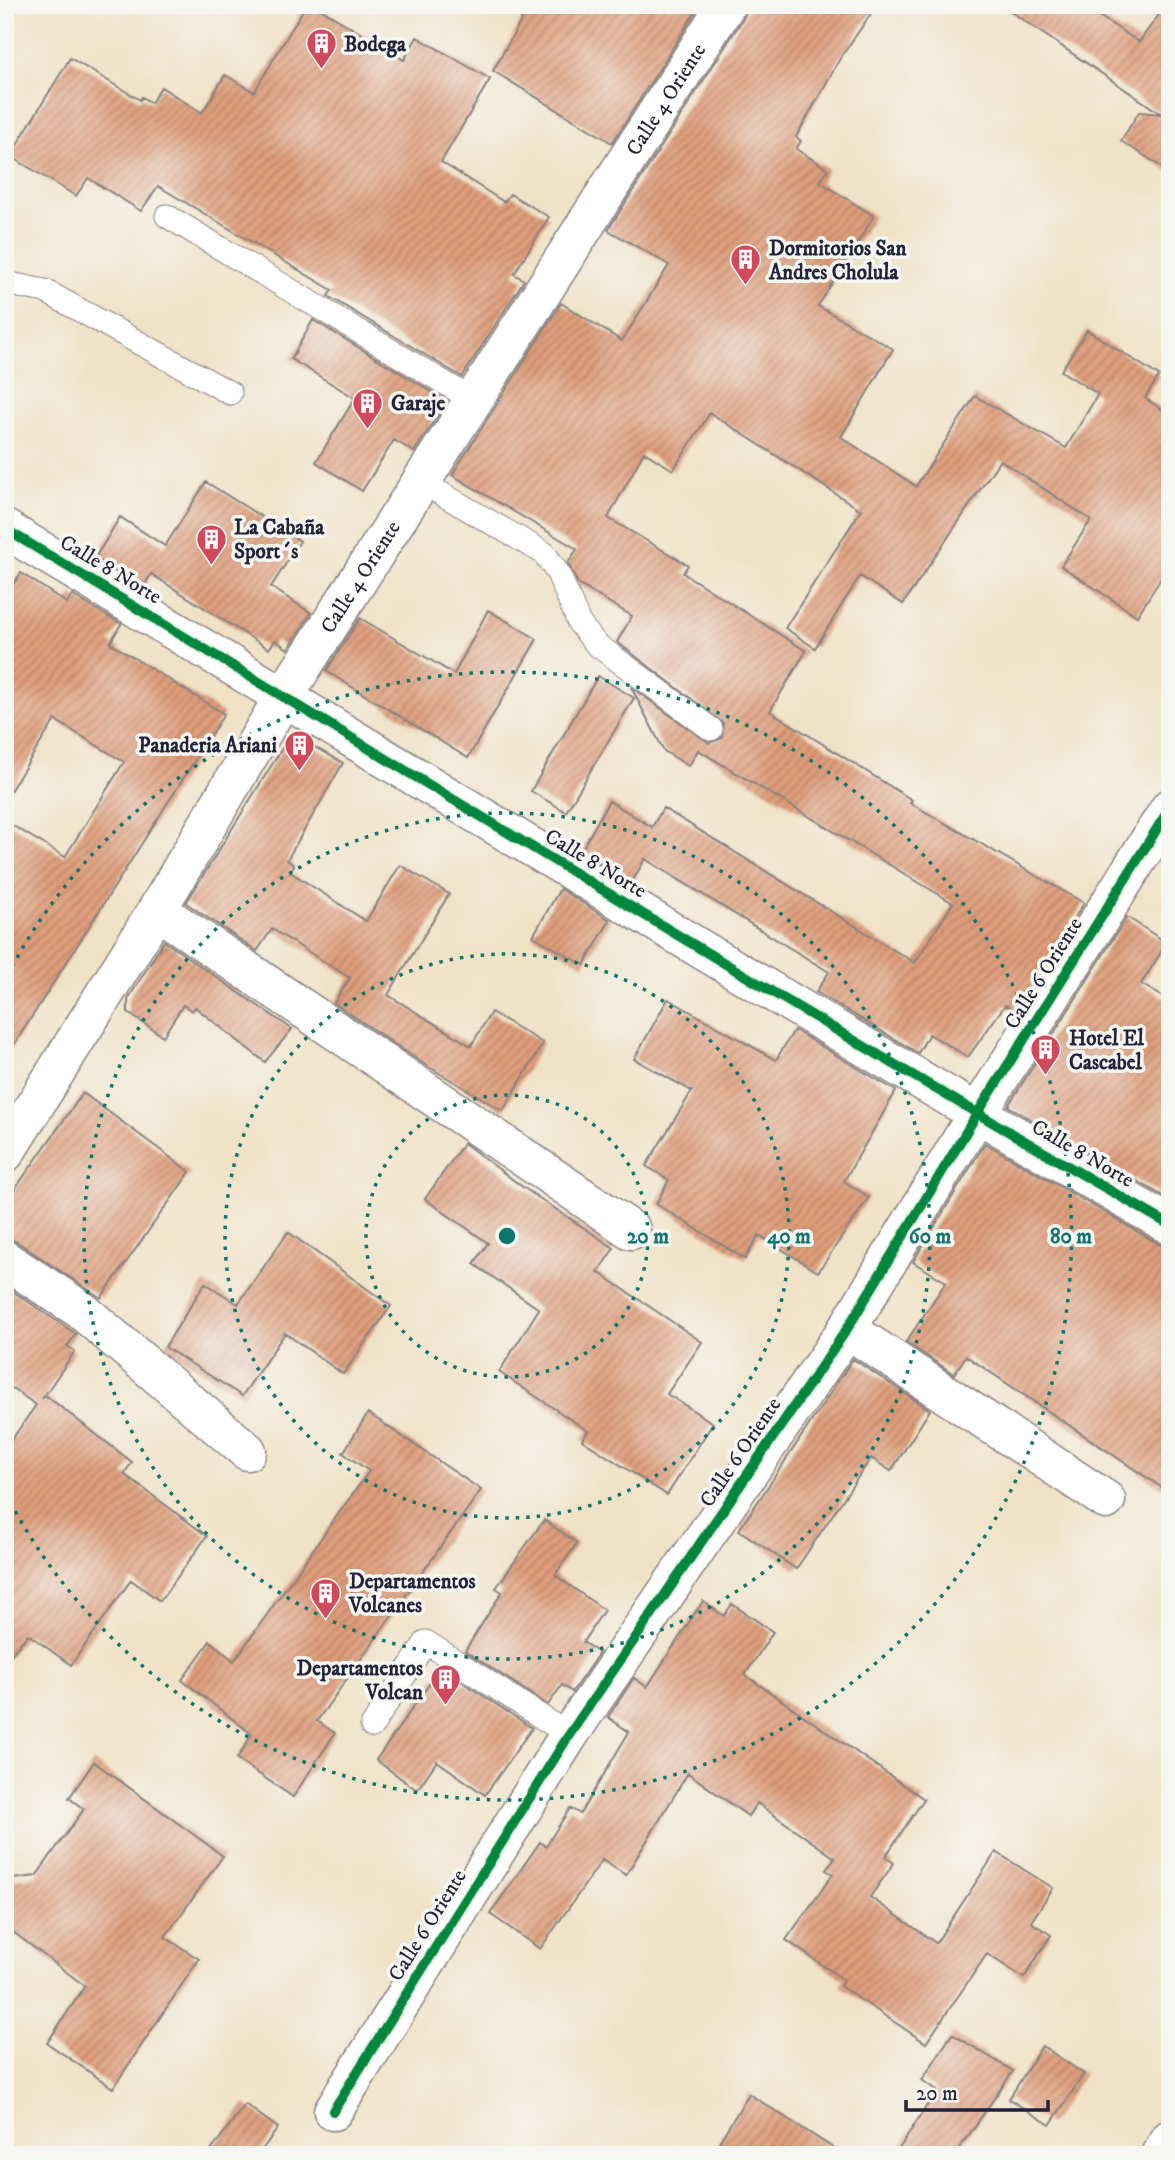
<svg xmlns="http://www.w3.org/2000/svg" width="1175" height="2160" viewBox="0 0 1175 2160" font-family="'IM FELL DW Pica',serif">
<defs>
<pattern id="building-hatch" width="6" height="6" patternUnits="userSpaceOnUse" patternTransform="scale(1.75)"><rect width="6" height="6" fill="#df9d7a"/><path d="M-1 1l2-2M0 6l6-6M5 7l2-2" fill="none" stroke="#b48065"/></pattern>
</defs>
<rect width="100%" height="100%" fill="#f6f6f2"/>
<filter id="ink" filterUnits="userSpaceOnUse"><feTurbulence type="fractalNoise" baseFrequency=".0143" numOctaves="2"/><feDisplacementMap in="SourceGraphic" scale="14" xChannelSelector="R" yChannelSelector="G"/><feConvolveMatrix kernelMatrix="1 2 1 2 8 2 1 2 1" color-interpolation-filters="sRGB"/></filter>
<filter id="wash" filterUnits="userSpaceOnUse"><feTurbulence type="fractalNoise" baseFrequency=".00686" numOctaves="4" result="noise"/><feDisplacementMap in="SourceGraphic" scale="28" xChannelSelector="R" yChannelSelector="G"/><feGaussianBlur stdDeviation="1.57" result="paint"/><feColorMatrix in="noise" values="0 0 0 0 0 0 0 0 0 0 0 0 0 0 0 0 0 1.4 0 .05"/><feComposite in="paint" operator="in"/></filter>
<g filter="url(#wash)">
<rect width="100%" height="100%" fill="#f0e2c7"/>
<g id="blocks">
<path fill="url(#building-hatch)" d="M306,5h8l90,55 13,-23 73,42 -49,83 63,40 6,-8 39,23 -35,57 10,6 -62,97 -134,-81 4,-6 -174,-104 -17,25 -53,-33 -12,18 -66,-40 60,-98 70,42 2,-3 9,6 10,-16 41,26 23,-38 29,17z
M530,5h170l-88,138 -119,-72z
M748,5h129l-36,52 -45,80 5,4 -5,8 32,20 -8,13 54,34 -56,90 75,43 -52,88 75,49 59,-90 91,52 32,-54 -37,-23 26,-41 72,46 -14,22 25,17v149l-33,52 -76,-50 30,-46 -91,-60 -97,144 -43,-28 -45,72 -30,-20 76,-118 -151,-97 -37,57 -29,-18 -36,66 80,47 -5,8 123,78 -36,60 142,89 -2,3 174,100 -68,109 -11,-7 -37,52 -39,-23 -11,19 -102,-61 13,-20 -184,-113 -13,23 -51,-31 28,-50 43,26 11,-19 252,155 38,-60 -255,-153 -9,16 -25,-15 -33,-64 78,56 13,-5 1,-15 -106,-81 15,-26 -54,-32 -10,-21 9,-14 -125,-74 109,-172 61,38 47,-76 -61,-35 136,-213z
M1001,5h81l57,37 27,-37h4v167l-49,-31 18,-29 22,2z
M313,320l134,81 -33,51 -20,-12 -32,51 -46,-29 39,-64 -64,-39z
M206,482l94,59 -29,46 40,26 -23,36 -13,-9 -6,9 -118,-75 -7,13 -49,-29 25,-41 45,29z
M21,573l46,30 5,-8 49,29 -11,19 114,71 -219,345v-238l60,36 59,-95 -69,-42 -50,79v-203z
M488,610l49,29 -69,119 -142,-87 34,-53 94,56z
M598,676l36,22 -68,114 -35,-21z
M291,734l52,29 -56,97 7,5 -4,7 76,49 34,-56 49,29 -61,101 83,51 20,-34 52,31 -40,68 -79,-47 -90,-61 16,-25 -78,-49 -15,22 -71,-48z
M560,889l50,31 -26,45 -51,-29z
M1127,917l40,26 -26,41 29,17v199l-162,-94z
M164,941l128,88 -27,33 -70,-55 -3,4 -9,-6 -20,31 -35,-23v-14z
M668,999l108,61 18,-30 102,61 -52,90 25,16 -51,75 -59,-37 -14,24 -89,-55 13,-24 -23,-14 46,-75 -58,-32z
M83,1093l107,79 -89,126 -84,-56 -12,-4v-35z
M464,1143l60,45 90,60 -16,24 104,70 -35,52 46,29 -46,72 -85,-55 6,-9 -89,-59 40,-63 -65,-45 14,-21 -63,-44z
M985,1143l174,101 11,3v246l-204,-137 -12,18 -48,-32 40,-60 -33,-20z
M288,1232l103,74 -48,68 -58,-41 -43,63 -77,-49 40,-64 33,21z
M5,1286l71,48 -9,12 8,5 -33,48 3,-4 87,67 -8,12 83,62 -47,65 -29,-21 -60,85 -43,-31 -23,28v-213l31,-44 -31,-22z
M853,1359l77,51 -39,61 -20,-13 -75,111 -57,-39z
M368,1413l113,77 -164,231 18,12 -42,64 -56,-38 15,-25 -70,-54 28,-39 24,20 135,-190 -26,-18z
M544,1520l33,23 -22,32 49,35 -21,32 16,11 -27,39 -10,-7 -14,20 -83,-54 37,-59 -6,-4z
M703,1601l21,15 8,-12 41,28 -28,43 179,124 -39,58 9,6 -24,34 66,46 60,-91 57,36 -22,34 20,13 -27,43 -37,-24 -61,89 -86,-57 4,-6 -58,-40 47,-66 -7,-4 9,-12 -78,-55 -9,13 -60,-43 -62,102 -24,-15 -62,89 -50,-35 50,-72 6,4 24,-38 10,6 49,-82 -21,-15 26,-39 13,9z
M450,1674l82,54 -47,67 -48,-34 -20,29 -41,-30 59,-84 10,7z
M94,1762l129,94 -58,81 34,22 -86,129 -66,-45 38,-57 -80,-60v-46l31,-4 48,-67 -15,-11z
M952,2034l61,37 -58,84h-60l42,-65 -15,-10z
M1042,2046l42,28 -34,51 -41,-26z
M749,2094l95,61h-133z
M245,2104l33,24 -20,27h-50z"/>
</g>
</g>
<g filter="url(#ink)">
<use href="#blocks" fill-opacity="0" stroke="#898281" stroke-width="2"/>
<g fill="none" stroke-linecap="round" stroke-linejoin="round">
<defs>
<path id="lane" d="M167,216l306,184
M5,283l40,8 185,102
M421,482l123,71 14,20 21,50 17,21 115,85
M372,1726l54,-84 143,93"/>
<g id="street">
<path d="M5,529c388,232 772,471 1165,696"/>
<path d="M157,910l474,320"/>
<path id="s1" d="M5,1153l152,-243 127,-214 442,-691"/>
<path d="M5,1260l76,50 166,141"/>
<path d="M847,1329l259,171"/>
<path d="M333,2111l236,-376 278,-406 130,-215 193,-306"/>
<path d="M1160,2155l10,-16"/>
</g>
</defs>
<use href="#lane" stroke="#898281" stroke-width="25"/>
<use href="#street" stroke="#898281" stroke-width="41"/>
<use href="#lane" stroke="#fff" stroke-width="23"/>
<use href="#street" stroke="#fff" stroke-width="38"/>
<defs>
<path id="cycleway" d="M5,529c388,232 772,471 1165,696
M333,2111l236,-376 278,-406 130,-215 193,-306"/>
</defs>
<use href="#cycleway" stroke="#f6f6f2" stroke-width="15"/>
<use href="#cycleway" stroke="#00873e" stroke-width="10"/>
</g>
</g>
<g fill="none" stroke="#0f766e" stroke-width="3.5" stroke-dasharray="3.5 7">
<circle cx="507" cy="1236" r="141"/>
<circle cx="507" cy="1236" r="282"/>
<circle cx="507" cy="1236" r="423"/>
<path d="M7 976A564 564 0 1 1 7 1496"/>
</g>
<defs>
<symbol id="building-pin" viewBox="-11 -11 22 30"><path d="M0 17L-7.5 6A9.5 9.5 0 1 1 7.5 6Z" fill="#d1495b" stroke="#f6f6f2"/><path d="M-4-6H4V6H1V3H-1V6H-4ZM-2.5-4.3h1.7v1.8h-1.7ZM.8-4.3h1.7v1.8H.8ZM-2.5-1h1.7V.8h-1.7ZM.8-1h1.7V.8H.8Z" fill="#fff"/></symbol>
</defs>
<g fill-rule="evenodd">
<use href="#building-pin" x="304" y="26" width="35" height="47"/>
<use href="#building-pin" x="728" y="242" width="35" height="47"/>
<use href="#building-pin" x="350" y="386" width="35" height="47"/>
<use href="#building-pin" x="194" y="522" width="35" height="47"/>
<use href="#building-pin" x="282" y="728" width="35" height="47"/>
<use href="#building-pin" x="1028" y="1032" width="35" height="47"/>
<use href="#building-pin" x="308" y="1576" width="35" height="47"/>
<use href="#building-pin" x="428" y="1662" width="35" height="47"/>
</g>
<g text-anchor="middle" stroke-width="7" stroke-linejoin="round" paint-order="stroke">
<g font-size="21" font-weight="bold" fill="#22223b" stroke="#f6f6f2" text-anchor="start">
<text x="344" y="51">Bodega</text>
<text x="769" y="255">Dormitorios San<tspan x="769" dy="24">Andres Cholula</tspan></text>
<text x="391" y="410">Garaje</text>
<text x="234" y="534">La Cabaña<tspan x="234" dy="24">Sport´s</tspan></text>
<text x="277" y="752" text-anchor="end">Panaderia Ariani</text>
<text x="1069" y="1045">Hotel El<tspan x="1069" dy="24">Cascabel</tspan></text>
<text x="349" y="1588">Departamentos<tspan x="349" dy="24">Volcanes</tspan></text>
<text x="423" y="1675" text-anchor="end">Departamentos<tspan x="423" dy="24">Volcan</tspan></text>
</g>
<g font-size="21" fill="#22223b" stroke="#f6f6f2">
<text dy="7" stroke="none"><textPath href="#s1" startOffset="1244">Calle 4 Oriente</textPath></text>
<text transform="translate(111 569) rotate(31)" y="7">Calle 8 Norte</text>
<text dy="7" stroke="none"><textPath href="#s1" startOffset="677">Calle 4 Oriente</textPath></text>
<text transform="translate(596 863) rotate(31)" y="7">Calle 8 Norte</text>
<text transform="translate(1043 973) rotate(-58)" y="7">Calle 6 Oriente</text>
<text transform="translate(1083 1153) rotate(30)" y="7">Calle 8 Norte</text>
<text transform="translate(740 1452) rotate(-56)" y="7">Calle 6 Oriente</text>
<text transform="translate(427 1925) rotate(-58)" y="7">Calle 6 Oriente</text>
</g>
</g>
<circle cx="507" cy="1236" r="10" fill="#0f766e" stroke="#f6f6f2" stroke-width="3.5"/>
<g font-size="21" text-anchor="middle" font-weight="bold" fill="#0f766e" stroke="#f6f6f2" stroke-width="7" stroke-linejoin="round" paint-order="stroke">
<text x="648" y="1243">20 m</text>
<text x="789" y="1243">40 m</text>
<text x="930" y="1243">60 m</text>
<text x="1071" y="1243">80 m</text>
</g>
<rect width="1175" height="2160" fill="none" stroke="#f6f6f2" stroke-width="28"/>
<path d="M906 2100v10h142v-10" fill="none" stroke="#22223b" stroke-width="3.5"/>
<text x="916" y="2100" font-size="21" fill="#22223b" stroke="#f6f6f2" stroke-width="5" paint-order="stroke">20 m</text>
</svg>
